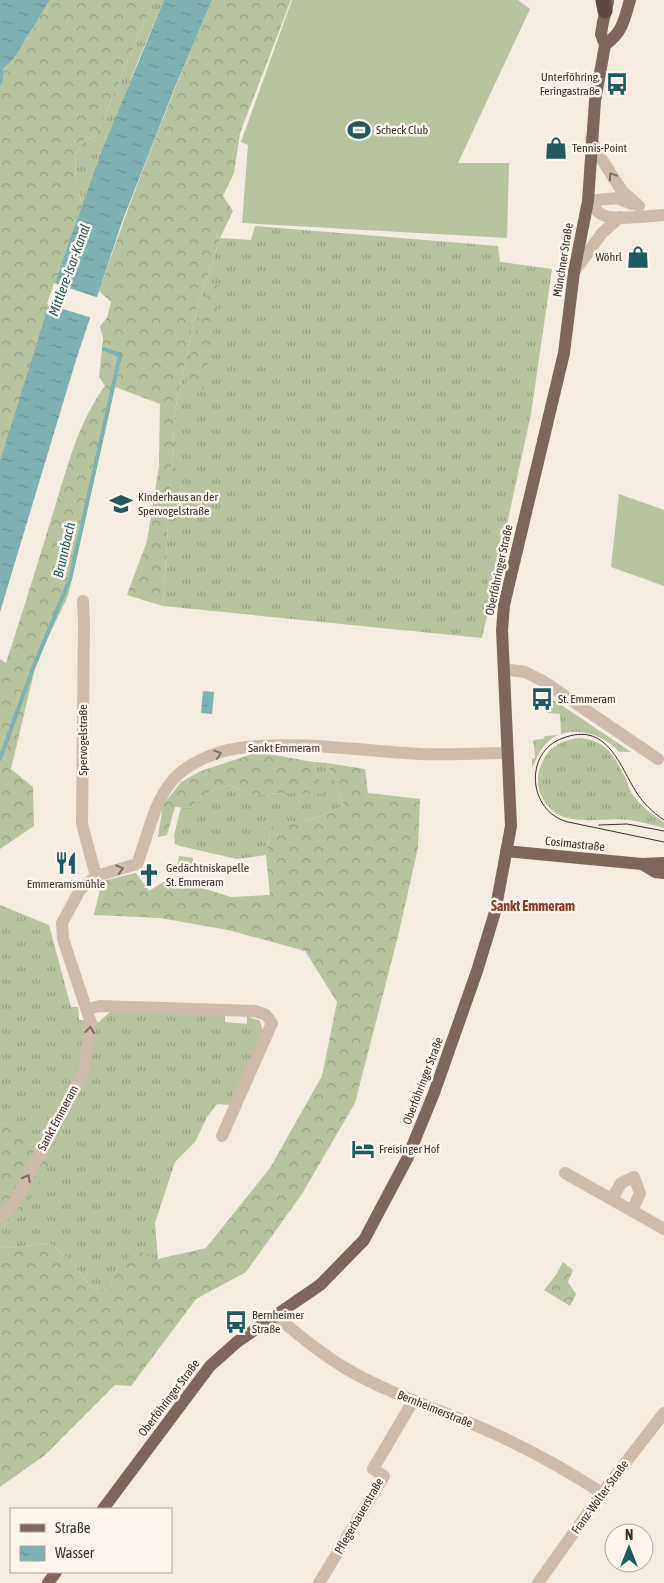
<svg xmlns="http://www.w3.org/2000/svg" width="664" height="1583" viewBox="0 0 664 1583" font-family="'Asap Condensed',sans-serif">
<defs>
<pattern id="grass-tufts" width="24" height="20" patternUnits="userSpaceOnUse" patternTransform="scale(1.25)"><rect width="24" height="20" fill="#b8c4a0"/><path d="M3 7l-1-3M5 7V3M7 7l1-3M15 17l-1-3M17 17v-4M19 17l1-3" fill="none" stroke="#97a083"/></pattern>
<pattern id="forest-crowns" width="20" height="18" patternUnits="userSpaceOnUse" patternTransform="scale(1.25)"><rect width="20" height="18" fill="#b8c4a0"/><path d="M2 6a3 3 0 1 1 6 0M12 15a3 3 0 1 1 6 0" fill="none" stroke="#97a083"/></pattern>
<pattern id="water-ripples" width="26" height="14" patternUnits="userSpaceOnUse" patternTransform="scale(1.25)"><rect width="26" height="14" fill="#7fb0b2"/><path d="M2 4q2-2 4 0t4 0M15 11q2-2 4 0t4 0" fill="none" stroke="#699091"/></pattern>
</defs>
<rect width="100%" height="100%" fill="#f4ebe1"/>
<path fill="url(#grass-tufts)" d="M154,0h10l-26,61 -56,146 -6,-28 -1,-23 9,-16 12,-4z
M255,226l243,20 2,16 52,7 -21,145 -49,224 -319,-32 12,-196 20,-95 25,-77 31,2z
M548,696l83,56h-12c-20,-23 -60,-30 -78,-2 -4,6 -6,12 -9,18v-9l3,-1 -1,-14 -2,-2 2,-2 9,-1 2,-3 14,-1 2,-1 -1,-20 -12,-1z
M579,738c28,2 35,18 47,41 2,5 3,10 6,15 8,11 20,21 32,28v6c-11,-3 -22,-6 -34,-8 -31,-4 -72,12 -89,-25 -4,-9 -4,-21 0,-30 8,-18 18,-24 38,-27z
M313,762l14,1 17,42 -14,8 -27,9h-31l-6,33 -29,4 -57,-13 -5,-2 -1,-9 7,-28 9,1 12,-12 16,-8 12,-3 21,10 36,-2h36z
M0,905l49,20 22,82h7l1,13 20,2 14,-13 112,5v8l22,2v-8l13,5 3,11 -33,73 -13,-1 -10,13 -12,25 -20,20 -20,61 3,36 -40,8 -9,23 -17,-2 -22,-28 -20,-17 -40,5 -10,-2v-18l12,-10 20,-72 -28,-23 -4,1z"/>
<path fill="url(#forest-crowns)" d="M50,0h104l-58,136 -12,4 -9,16 1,23 6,28 -16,43 -66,220v-384l3,-5v-12l10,-9z
M212,0h79l-51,133 -6,40 -11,23 10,15 -13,27 -25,77 -20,95 -12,196 -36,-11 20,-54 12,-75 1,-62 -45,-17 -47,209 -31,64 -26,109 22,18 1,39 -34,23v-190l6,4c16,-50 32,-100 47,-150 14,-44 24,-89 52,-127l-6,-9 4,-38 -3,-13 7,-8 4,-16 -12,-11c34,-99 72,-195 113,-291z
M210,284l10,2 -17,106 -18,-2 10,-58z
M258,752l55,10 11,32 -37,-1 -36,2 -21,-10 -12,3 -16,8 -12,12 -15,-1 -8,28 -9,2 5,-32 18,-23 20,-11z
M327,763l38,6 3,24 52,6 -2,49 -20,88 -43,167 -53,91 -56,78 -50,27 -65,87 -16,-1 -70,70 -45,32v-241l10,2 40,-5 20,17 22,28 17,2 9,-23 18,-17 22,9 48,-11 64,-80 52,-92 15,-74 -32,-51 -77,-21 -68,-12 -66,-3 8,-34 34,-8 13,18 21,-13 61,19 39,-2 -4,-40 6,-33h31l27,-9 14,-8z
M4,1123l20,8 8,15 22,9 -34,63h-8l-12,10v-104z
M563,1262l10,8 -5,12 8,12 -6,12 -26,-16 12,-15z"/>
<path fill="#b8c4a0" d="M292,0h226l12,9 -72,154h51l-2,75 -265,-15 6,-78 -7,-3z
M619,494l45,16v76l-53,-19z
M179,856l14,2 -2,14 -14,-2z"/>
<path fill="url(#water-ripples)" d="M0,0h50l-37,60 -10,9v12l-3,5z
M164,0h48l-39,92 -51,130 -46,138 -76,252v-151l66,-211 37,-102z
M203,691l11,1 -2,22 -11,-1z"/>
<path fill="#f4ebe1" d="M54,283l45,15 -7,20 -45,-14z"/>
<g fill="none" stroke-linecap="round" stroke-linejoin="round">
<path stroke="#7fb0b2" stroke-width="4" d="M0,759l32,-88 38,-92 50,-224 -16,-6"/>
<path stroke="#cdbbac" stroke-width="12" d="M591,139l8,16 23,36 17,15
M588,201c5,5 8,11 15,14 11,6 47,1 61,0
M588,201l29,-3 15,6
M574,272l28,-39 18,-16
M83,601l1,22 -2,201 14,52
M504,669l21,3 18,9 115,78
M87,1009l13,-3 155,5 11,4 6,8 -50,113
M565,1173l99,56
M612,1199l9,-16 13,-6 6,16 -8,18
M0,1218l13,-13 71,-136 7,-46 -28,-84 -1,-16 18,-33 16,-14 41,-12c11,-28 16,-60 35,-83 15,-18 44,-30 67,-33 56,-8 125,3 182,6 29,1 58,-1 87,-1
M275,1315c22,19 45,38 70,53 44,26 93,41 139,61 41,18 81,40 118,64
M319,1583l65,-107 -11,-7 40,-68
M538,1583l64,-90 62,-80"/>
<path stroke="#7d675c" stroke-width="12" d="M605,45c18,-13 19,-25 25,-45
M506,851l136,13 22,-1
M642,864l13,8 9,1
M103,1509l107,-143 27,-24 83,-57 44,-45 43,-81 27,-66 43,-122 18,-59 6,-32 10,-54 -9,-196 2,-25 60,-252 10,-81 14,-71 7,-100 10,-56 -4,-11 2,-12 5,-20
M48,1583l8,-11"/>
<path stroke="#5c4a42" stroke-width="15" d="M603,0l2,11"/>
<path stroke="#3b302b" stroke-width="1" d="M664,820c-12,-8 -22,-18 -29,-30 -17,-28 -29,-68 -72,-52 -40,14 -35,74 5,84l96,20
M599,825l28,-1 37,7"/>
</g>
<defs><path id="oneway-chevron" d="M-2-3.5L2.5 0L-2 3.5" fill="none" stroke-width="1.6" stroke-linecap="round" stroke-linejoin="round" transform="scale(1.25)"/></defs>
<g stroke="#7d6f65">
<use href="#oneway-chevron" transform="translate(612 176) rotate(-124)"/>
<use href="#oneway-chevron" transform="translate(218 754) rotate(-18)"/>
<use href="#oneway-chevron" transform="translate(120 869) rotate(-17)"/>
<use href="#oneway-chevron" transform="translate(90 1030) rotate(-84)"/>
<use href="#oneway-chevron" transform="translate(27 1178) rotate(-62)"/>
</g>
<defs>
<symbol id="bus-bare" viewBox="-9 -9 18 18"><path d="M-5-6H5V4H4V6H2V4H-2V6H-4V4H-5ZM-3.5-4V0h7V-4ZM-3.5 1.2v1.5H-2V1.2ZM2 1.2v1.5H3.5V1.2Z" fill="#1f5a5e" stroke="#fbf5ee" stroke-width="2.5" paint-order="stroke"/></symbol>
<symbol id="stadium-bare" viewBox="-9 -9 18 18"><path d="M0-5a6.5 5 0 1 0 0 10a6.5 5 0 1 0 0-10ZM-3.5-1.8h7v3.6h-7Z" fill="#1f5a5e" stroke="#fbf5ee" stroke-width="2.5" paint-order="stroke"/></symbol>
<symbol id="shop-bare" viewBox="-9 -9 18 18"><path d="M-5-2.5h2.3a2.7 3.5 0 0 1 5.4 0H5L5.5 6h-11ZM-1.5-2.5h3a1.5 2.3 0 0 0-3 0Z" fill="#1f5a5e" stroke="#fbf5ee" stroke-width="2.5" paint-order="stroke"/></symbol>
<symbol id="school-bare" viewBox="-9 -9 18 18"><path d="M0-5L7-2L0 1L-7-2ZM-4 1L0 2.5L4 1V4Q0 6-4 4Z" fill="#1f5a5e" stroke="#fbf5ee" stroke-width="2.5" paint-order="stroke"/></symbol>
<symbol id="restaurant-bare" viewBox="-9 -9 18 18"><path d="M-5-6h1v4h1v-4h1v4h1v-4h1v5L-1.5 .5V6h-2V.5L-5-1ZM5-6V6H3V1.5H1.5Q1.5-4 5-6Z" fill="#1f5a5e" stroke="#fbf5ee" stroke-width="2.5" paint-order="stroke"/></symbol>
<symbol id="church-bare" viewBox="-9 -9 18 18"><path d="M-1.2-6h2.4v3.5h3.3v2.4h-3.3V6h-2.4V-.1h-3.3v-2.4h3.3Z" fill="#1f5a5e" stroke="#fbf5ee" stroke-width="2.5" paint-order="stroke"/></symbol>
<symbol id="hotel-bare" viewBox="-9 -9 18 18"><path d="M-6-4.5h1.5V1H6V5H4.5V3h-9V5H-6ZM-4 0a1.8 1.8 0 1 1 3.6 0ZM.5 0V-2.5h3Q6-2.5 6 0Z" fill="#1f5a5e" stroke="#fbf5ee" stroke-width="2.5" paint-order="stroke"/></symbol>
</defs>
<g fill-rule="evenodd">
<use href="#bus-bare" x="601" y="68" width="32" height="32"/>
<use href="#stadium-bare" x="343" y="114" width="32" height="32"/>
<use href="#shop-bare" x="540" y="132" width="32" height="32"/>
<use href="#shop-bare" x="622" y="241" width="32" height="32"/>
<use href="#school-bare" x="105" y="488" width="32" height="32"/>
<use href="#bus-bare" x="526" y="683" width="32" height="32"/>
<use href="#restaurant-bare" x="50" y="847" width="32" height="32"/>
<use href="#church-bare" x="133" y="859" width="32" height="32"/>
<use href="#hotel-bare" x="347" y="1133" width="32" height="32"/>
<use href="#bus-bare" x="220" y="1306" width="32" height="32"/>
</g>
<g text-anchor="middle" stroke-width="5" stroke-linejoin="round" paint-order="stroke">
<g font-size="12" fill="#3b302b" stroke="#fbf5ee" text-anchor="start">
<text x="600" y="81" text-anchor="end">Unterföhring,<tspan x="600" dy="14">Feringastraße</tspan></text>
<text x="376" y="134">Scheck Club</text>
<text x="572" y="152">Tennis-Point</text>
<text x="622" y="261" text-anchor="end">Wöhrl</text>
<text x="138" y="501">Kinderhaus an der<tspan x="138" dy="14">Spervogelstraße</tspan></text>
<text x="558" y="703">St. Emmeram</text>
<text x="166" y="872">Gedächtniskapelle<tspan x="166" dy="14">St. Emmeram</tspan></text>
<text x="66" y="888" text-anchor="middle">Emmeramsmühle</text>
<text x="379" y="1153">Freisinger Hof</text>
<text x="252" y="1319">Bernheimer<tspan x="252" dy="14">Straße</tspan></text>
</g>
<g font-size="12" fill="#3b302b" stroke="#fbf5ee">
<text transform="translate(563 260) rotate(-81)" y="4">Münchner Straße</text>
<text transform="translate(499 570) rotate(-78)" y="4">Oberföhringer Straße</text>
<text transform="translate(83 740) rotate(-90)" y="4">Spervogelstraße</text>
<text x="284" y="752">Sankt Emmeram</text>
<text transform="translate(575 844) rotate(6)" y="4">Cosimastraße</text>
<text transform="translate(423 1081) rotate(-69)" y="4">Oberföhringer Straße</text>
<text transform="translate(58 1118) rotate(-62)" y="4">Sankt Emmeram</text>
<text transform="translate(169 1398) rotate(-53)" y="4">Oberföhringer Straße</text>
<text transform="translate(435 1409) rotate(22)" y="4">Bernheimerstraße</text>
<text transform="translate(600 1497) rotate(-54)" y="4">Franz-Wolter-Straße</text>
<text transform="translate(359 1516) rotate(-60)" y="4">Pflegerbauerstraße</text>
</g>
<g font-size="14" font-style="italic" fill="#1f5a5e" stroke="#fbf5ee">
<text transform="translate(69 270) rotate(-70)" y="5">Mittlere-Isar-Kanal</text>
<text transform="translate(64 550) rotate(-77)" y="5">Brunnbach</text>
</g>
<g font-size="14" font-weight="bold" fill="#8c3b22" stroke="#fbf5ee">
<text x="533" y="911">Sankt Emmeram</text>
</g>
</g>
<rect x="10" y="1508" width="162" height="65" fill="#fbf5ee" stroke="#aea6a0"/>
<rect x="20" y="1524" width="25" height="8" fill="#7d675c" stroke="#aea6a0"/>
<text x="55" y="1533" font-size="15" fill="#3b302b">Straße</text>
<rect x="20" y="1546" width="25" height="15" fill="url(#water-ripples)" stroke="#aea6a0"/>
<text x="55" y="1558" font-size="15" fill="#3b302b">Wasser</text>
<g transform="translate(629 1548)"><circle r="24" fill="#fbf5ee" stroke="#aea6a0"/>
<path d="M0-4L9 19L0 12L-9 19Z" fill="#1f5a5e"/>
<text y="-8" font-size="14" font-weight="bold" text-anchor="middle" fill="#3b302b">N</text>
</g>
</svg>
